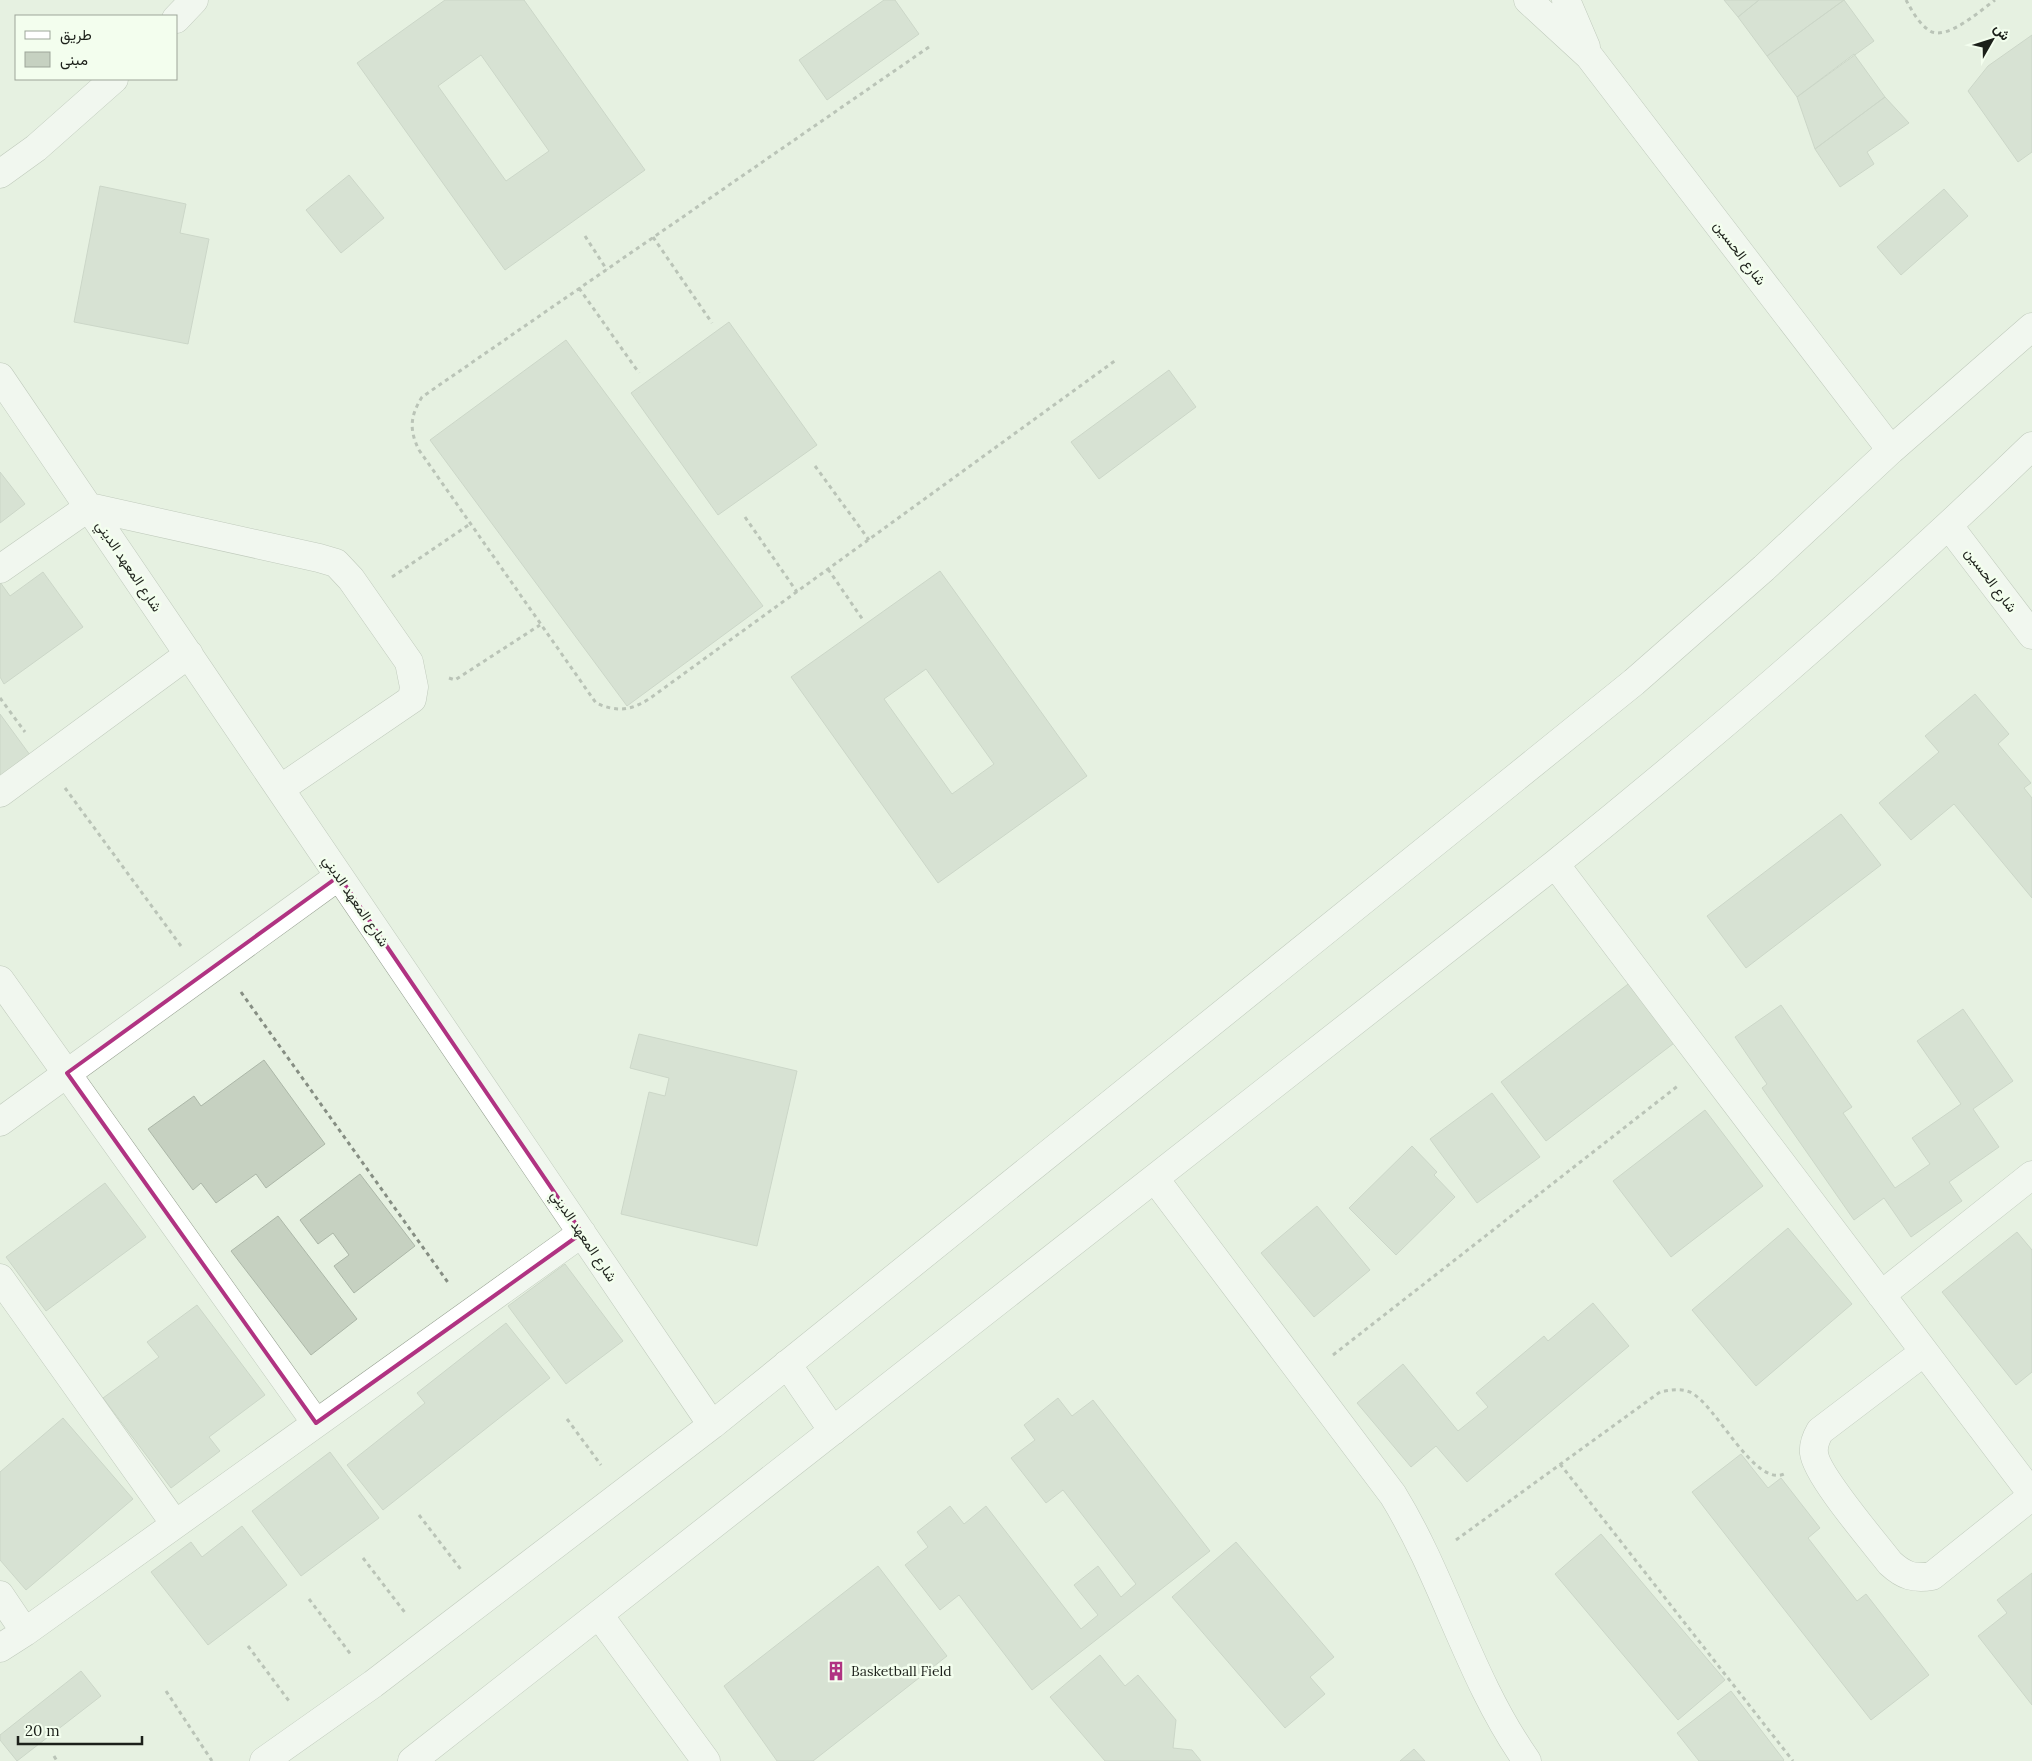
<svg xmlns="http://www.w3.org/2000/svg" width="2032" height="1761" viewBox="0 0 2032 1761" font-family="Lora,Vazirmatn,serif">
<rect width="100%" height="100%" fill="#e6f1e1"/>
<path fill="#c6d1c1" stroke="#acb7a8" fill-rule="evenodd" d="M445,0h79l121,170 -140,100 -148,-207zM481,55l68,96 -43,30 -68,-95z
M884,0h11l24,34 -92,66 -28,-40z
M1724,0h35l-21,17z
M1759,0h85l-77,56 -29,-39z
M1844,0l30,41 -77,56 -30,-41z
M2032,35v117l-14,10 -50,-71 20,-25z
M1854,54l31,43 -70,52 -18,-52z
M1885,97l24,26 -42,29 7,12 -34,23 -25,-38z
M349,175l35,43 -43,35 -35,-43z
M100,186l86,18 -6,29 29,6 -21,105 -114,-22z
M1944,189l24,27 -67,59 -24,-28z
M729,322l88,123 -99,70 -87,-122z
M566,340l197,266 -136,100 -197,-266z
M1169,370l27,37 -97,72 -28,-37z
M0,472l25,32 -25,19z
M940,571l147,205 -149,107 -147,-206zM926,669l68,95 -42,30 -68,-95z
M43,572l40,55 -79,57 -4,-7v-95l10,14z
M1975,694l34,40 -11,10 33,39 -7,5 8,10v100l-78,-94 -43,36 -32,-37 60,-51 -14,-16z
M0,714l30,41 -30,23z
M1841,814l40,51 -135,103 -39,-52z
M1636,978l46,59 -136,104 -45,-59z
M1781,1005l71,102 -9,6 52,75 35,-24 -18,-26 49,-34 -44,-63 46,-32 50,72 -40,28 26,38 -50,35 13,19 -51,36 -27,-39 -30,22 -92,-132 5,-4 -32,-47z
M639,1034l158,37 -40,175 -136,-32 28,-122 16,4 4,-18 -39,-10z
M264,1060l61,84 -59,44 -10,-14 -40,29 -15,-20 -8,7 -45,-61 46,-33 7,10z
M1492,1093l48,64 -63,46 -47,-64z
M1705,1110l58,76 -92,71 -58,-76z
M1412,1146l25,26 -3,3 21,22 -59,58 -47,-47z
M360,1174l55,72 -61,47 -20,-27 15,-11 -16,-22 -15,11 -18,-24z
M105,1183l41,54 -100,74 -40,-54z
M1317,1206l53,64 -56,47 -53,-64z
M278,1216l79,103 -46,36 -80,-104z
M1788,1228l64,76 -96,82 -64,-76z
M2017,1232l15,18v122l-16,13 -74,-93z
M565,1264l58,77 -57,43 -58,-78z
M1593,1303l36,43 -162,136 -31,-36 -25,21 -54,-64 46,-39 55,67 30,-24 -12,-14 68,-57 4,5z
M197,1305l68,90 -56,42 11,14 -49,37 -68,-90 56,-41 -12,-15z
M506,1323l44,55 -167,132 -36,-45 78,-62 -8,-10z
M1058,1398l14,18 21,-16 117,151 -178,139 -73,-95 -19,15 -35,-45 23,-18 -11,-15 33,-26 14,18 22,-18 95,123 17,-14 -24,-30 24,-19 23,31 15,-13 -73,-94 -17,13 -35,-45 24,-18 -11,-15z
M63,1418l70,81 -107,91 -26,-30v-88z
M330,1452l49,66 -78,58 -49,-65z
M1741,1454l27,34 13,-10 39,50 -12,10 49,63 9,-7 63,81 -58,45 -179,-228z
M242,1526l45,59 -79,60 -57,-73 40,-30 11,15z
M1601,1534l124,146 -47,40 -123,-146z
M1236,1542l98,115 -24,20 15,17 -40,34 -113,-131z
M878,1566l69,90 -134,105h-36l-53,-75z
M2032,1573v132l-54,-69 29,-23 -10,-13z
M1100,1655l25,31 13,-11 38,45 -3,28 19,2 9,11h-96l-55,-64z
M81,1671l20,25 -84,65 -17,-21v-5z
M1731,1691l53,69 -1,1h-84l-22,-28z
M1414,1749l11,12h-25z"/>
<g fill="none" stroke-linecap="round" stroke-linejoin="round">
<defs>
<path id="minor" d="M1528,0l61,56 302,394
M1566,0l20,47
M176,19l18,-19
M0,174l36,-26 78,-69
M0,377l712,1048
M1949,526l83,109
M0,569l89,-62 230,51 17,5 15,16 58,83 5,25 -2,12 -132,90
M0,793l189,-139
M1555,864l477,630
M0,980l316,443
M0,1122l339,-246
M1155,1179l238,316c52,85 76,184 134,266
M0,1278l175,246
M1881,1295l151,-120
M1924,1352l-104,79c-4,7 -7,14 -6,22 2,22 60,89 76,110 14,13 24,16 42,13l100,-80
M787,1364l46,67
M0,1595l25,37
M599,1615l107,146
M0,1648l25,-16 557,-399
M264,1761l109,-77 339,-259 787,-634 135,-109 130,-114 127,-118 141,-123
M412,1761l1143,-897c165,-133 325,-271 477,-418"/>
</defs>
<use href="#minor" stroke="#949e8f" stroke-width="29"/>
<path stroke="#868e83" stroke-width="3" stroke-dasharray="4 4" stroke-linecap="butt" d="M1906,0c6,11 13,24 24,31 17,10 51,-21 65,-31
M929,47l-507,350c-12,19 -13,33 -3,53l177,253c20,9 34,8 53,-4l467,-339
M585,236l22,34
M653,237l59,86
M579,288l60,85
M815,466l54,74
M745,517l52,75
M828,569l35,51
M392,577l78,-53
M449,678l6,2 85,-55
M0,698l25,34
M65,788l116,158
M241,992l208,292
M1333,1355l346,-270
M567,1419l34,46
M1560,1464l233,297
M419,1515l43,56
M1456,1540l204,-148c10,-2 19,-4 30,0 26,12 64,95 94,82
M363,1558l43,56
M309,1599l43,57
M248,1646l41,55
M166,1691l46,70
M54,1756l3,5"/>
<use href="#minor" stroke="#fff" stroke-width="28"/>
</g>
<path d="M0 0H2032V1761H0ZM339,876l243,357 -266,190 -249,-350z" fill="#e6f1e1" fill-opacity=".55" fill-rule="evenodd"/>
<path fill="none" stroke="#b03382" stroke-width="4" stroke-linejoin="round" d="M339,876l243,357 -266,190 -249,-350z"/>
<defs>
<symbol id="building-bare" viewBox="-9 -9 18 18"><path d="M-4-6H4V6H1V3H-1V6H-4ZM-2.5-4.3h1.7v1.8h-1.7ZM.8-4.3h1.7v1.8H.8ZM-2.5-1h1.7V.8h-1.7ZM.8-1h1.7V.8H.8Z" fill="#b03382" stroke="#f3feee" stroke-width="2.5" paint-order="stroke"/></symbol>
</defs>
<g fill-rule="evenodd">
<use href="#building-bare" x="822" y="1657" width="28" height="28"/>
</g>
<g text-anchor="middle" stroke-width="5" stroke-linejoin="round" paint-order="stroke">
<g font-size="14" fill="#1c201a" stroke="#f3feee">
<text transform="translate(1740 253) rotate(53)" y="5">شارع الحسين</text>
<text transform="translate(129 566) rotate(56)" y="5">شارع المعهد الديني</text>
<text transform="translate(1991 580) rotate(53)" y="5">شارع الحسين</text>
<text transform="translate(356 901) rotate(56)" y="5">شارع المعهد الديني</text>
<text transform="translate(584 1236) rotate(56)" y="5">شارع المعهد الديني</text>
</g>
<g font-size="14" fill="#1c201a" stroke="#f3feee" text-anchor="start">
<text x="851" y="1676">Basketball Field</text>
</g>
</g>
<rect x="15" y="15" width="162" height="65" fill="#f3feee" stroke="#9da599"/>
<rect x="25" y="31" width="25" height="8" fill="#ffffff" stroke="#9da599"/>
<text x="60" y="40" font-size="15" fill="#1c201a">طريق</text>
<rect x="25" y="52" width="25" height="15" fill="#c6d1c1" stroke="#9da599"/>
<text x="60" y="65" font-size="15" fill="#1c201a">مبنى</text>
<g transform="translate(1992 40) rotate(51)" stroke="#f3feee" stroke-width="4" paint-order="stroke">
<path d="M0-4L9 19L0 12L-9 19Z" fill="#1c201a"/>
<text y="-8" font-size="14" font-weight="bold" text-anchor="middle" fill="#1c201a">ش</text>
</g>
<path d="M18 1736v8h124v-8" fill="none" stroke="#1c201a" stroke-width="2.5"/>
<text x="25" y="1736" font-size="15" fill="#1c201a" stroke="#f3feee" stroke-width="4" paint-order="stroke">20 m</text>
</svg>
